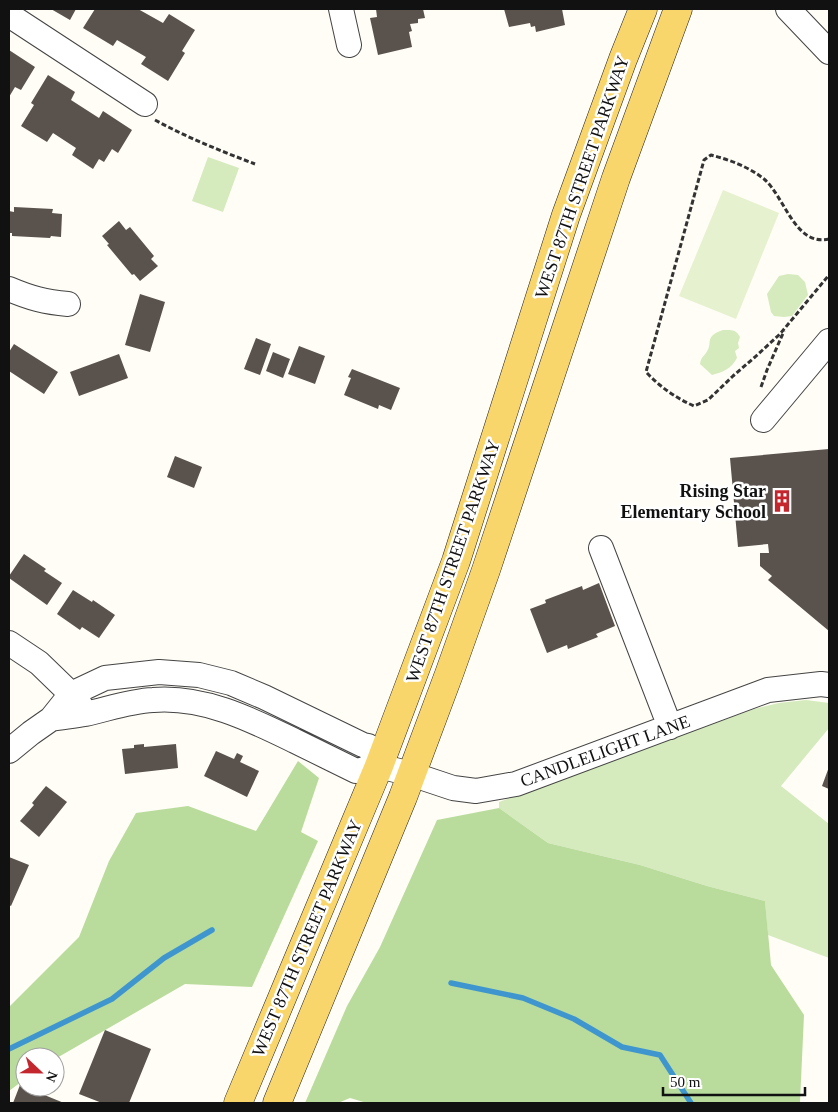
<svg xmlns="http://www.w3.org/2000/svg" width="838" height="1112" viewBox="0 0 838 1112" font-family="Georgia,serif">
<rect width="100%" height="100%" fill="#fffdf5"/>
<path fill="#d5ebbd" d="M208,157l31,11 -16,44 -31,-11z
M788,274l10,1 7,7 3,13 -16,21 -8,1 -10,-1 -3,-4 -4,-18 12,-18z
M723,330c8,0 13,-1 17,7l-2,6 1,5 -4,3 2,7c-6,11 -14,14 -25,17l-12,-11c1,-6 2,-6 6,-11 8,-11 -3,-16 17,-23z
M806,700l23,3v25l-48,58 48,38v134l-61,-23 -3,-34 -58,-15 -67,-21 -92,-22 -49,-35v-6l255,-93 25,-6z"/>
<path fill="#b9dc9c" d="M298,761l21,17 -18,54 17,9 -66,146 -67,-3 -130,75v-2h-30v22l-16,12v-84l70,-70 30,-76 27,-48 52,-7 68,25z
M499,808l49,35 92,22 67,21 58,15 6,64 33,50 -4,87 2,1h-435l-17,-5 -12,5h-33l42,-97 33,-59 57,-127z"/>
<path fill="#e6f2cf" d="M723,190l56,23 -43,106 -57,-23z"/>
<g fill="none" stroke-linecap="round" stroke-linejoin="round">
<path stroke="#3f96cf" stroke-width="5.5" d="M451,983l72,15 51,21 48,28 38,8 31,48
M9,1049l103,-50 52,-41 48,-28"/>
</g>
<path fill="#5a524d" d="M51,9h25l-6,11z
M95,9h43l25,14 6,-9 26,16 -13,21 3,2 -17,28 -27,-17 5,-7 -29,-17 -4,6 -30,-18z
M376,9h47l2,9 -7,1v4l-8,1 2,7 -3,1 3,15 -34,8 -8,-37 7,-1z
M504,9h58l3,16 -29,7 -1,-6 -4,1 -1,-4 -21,4z
M9,50l26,17 -14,23 -6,-3 -6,10z
M48,75l27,17 -4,8 28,18 4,-7 29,19 -14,23 -6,-4 -8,13 -5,-3 -6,10 -21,-14 4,-7 -23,-15 -6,9 -26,-16 13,-21 -3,-2z
M14,207l39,2 -1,4 10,1 -1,23 -10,-1 -1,2 -38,-2v-3h-3v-22l5,1z
M119,221l7,9 4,-3 24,29 -3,3 7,7 -18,15 -6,-7 -2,1 -25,-30 2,-1 -7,-8z
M140,294l25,8 -15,50 -25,-7z
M256,338l15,6 -11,31 -16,-6z
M14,344l44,28 -14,22 -35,-23v-19z
M299,346l26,10 -10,28 -27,-10z
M273,352l17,7 -7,19 -17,-7z
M119,354l9,24 -49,18 -9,-24z
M352,369l48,19 -9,22 -12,-5 -1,4 -34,-14 7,-17 -3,-1z
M829,449v182l-61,-51 4,-4 -12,-10v-13h9l-1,-9 -30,3 -8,-89z
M175,456l27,11 -8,21 -27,-11z
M24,554l22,15 -2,2 18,12 -15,22 -38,-27v-2z
M599,583l16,43 -19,8 2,3 -30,12 -1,-4 -20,8 -17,-44 16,-6 -1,-3 37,-14 1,4z
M73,590l19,12 1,-2 22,15 -16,23 -17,-11 -2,3 -23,-16z
M144,744v3l32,-3 2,24 -53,6 -3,-25 12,-1v-3z
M216,751l18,8 3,-6 6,3 -3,6 19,9 -12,26 -43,-21z
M829,767v22l-7,-3z
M46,786l21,16 -28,35 -19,-16 14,-16 -2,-2z
M9,857l20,8 -18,41 -2,-1z
M105,1030l46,19 -22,54h-27l-23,-9z
M20,1085l44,18h-51z"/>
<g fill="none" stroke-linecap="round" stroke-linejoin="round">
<defs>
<path id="minor" d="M341,9l8,36
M788,9l41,43
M9,15l136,89
M9,289c21,9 36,13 59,15
M763,420l66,-79
M601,548l69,179
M9,643l30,20 32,31 10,12
M51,719c12,-2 23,-3 34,-5 23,-5 45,-13 68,-14 51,-4 97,19 142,41 20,10 41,20 61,30l23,-5 32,8 42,14 23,3 40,-7 252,-94 53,-6 8,1
M9,751l22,-18 20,-14 20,-25 34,-16 54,-6 40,3 32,8 33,14 99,48 5,1 11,20"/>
<path id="major" d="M238,1103l141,-337 77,-205 110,-346 57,-156 20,-50
M277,1103l126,-306 46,-123 37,-104 130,-392 62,-169"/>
</defs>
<use href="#minor" stroke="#444" stroke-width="26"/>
<use href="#major" stroke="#222" stroke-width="29"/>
<path stroke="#333" stroke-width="3" stroke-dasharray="5 2.5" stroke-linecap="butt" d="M155,120c33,18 66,31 100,44
M829,239c-34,8 -44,-42 -65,-60 -15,-12 -34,-19 -53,-24l-7,5 -58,212c14,15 30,26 48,34l14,-6 25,-24 22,-19 25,-23 49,-59
M761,387l6,-17 17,-39"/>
<use href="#minor" stroke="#fff" stroke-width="24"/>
<use href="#major" stroke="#f9d66b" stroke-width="28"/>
</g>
<defs>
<symbol id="building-bare" viewBox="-9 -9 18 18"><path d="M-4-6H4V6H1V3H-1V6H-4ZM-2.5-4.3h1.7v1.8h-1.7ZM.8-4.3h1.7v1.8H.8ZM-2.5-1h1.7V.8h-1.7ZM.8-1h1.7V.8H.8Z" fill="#c4262e" stroke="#fff" stroke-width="2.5" paint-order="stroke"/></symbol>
</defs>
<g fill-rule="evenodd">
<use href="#building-bare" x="766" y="485" width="32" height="32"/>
</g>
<g text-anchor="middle" stroke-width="5" stroke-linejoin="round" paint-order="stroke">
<g font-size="18" fill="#111" stroke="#fff">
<text transform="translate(582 177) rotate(-71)" y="6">WEST 87TH STREET PARKWAY</text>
<text transform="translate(453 561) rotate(-71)" y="6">WEST 87TH STREET PARKWAY</text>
<text transform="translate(605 751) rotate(-20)" y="6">CANDLELIGHT LANE</text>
<text transform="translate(307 938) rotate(-67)" y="6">WEST 87TH STREET PARKWAY</text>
</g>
<g font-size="18" font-weight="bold" fill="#111" stroke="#fff" text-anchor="end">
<text x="766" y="497">Rising Star<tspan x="766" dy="21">Elementary School</tspan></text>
</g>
</g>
<rect width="838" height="1112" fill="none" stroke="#111111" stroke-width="20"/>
<g transform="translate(40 1072) rotate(112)"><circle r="24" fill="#ffffff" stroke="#a0a0a0"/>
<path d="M0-4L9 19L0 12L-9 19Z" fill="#c4262e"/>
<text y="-8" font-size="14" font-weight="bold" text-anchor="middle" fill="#111111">N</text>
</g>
<path d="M663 1087v8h142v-8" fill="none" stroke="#111111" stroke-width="2.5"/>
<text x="670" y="1087" font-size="15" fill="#111111" stroke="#ffffff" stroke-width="4" paint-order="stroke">50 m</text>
</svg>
